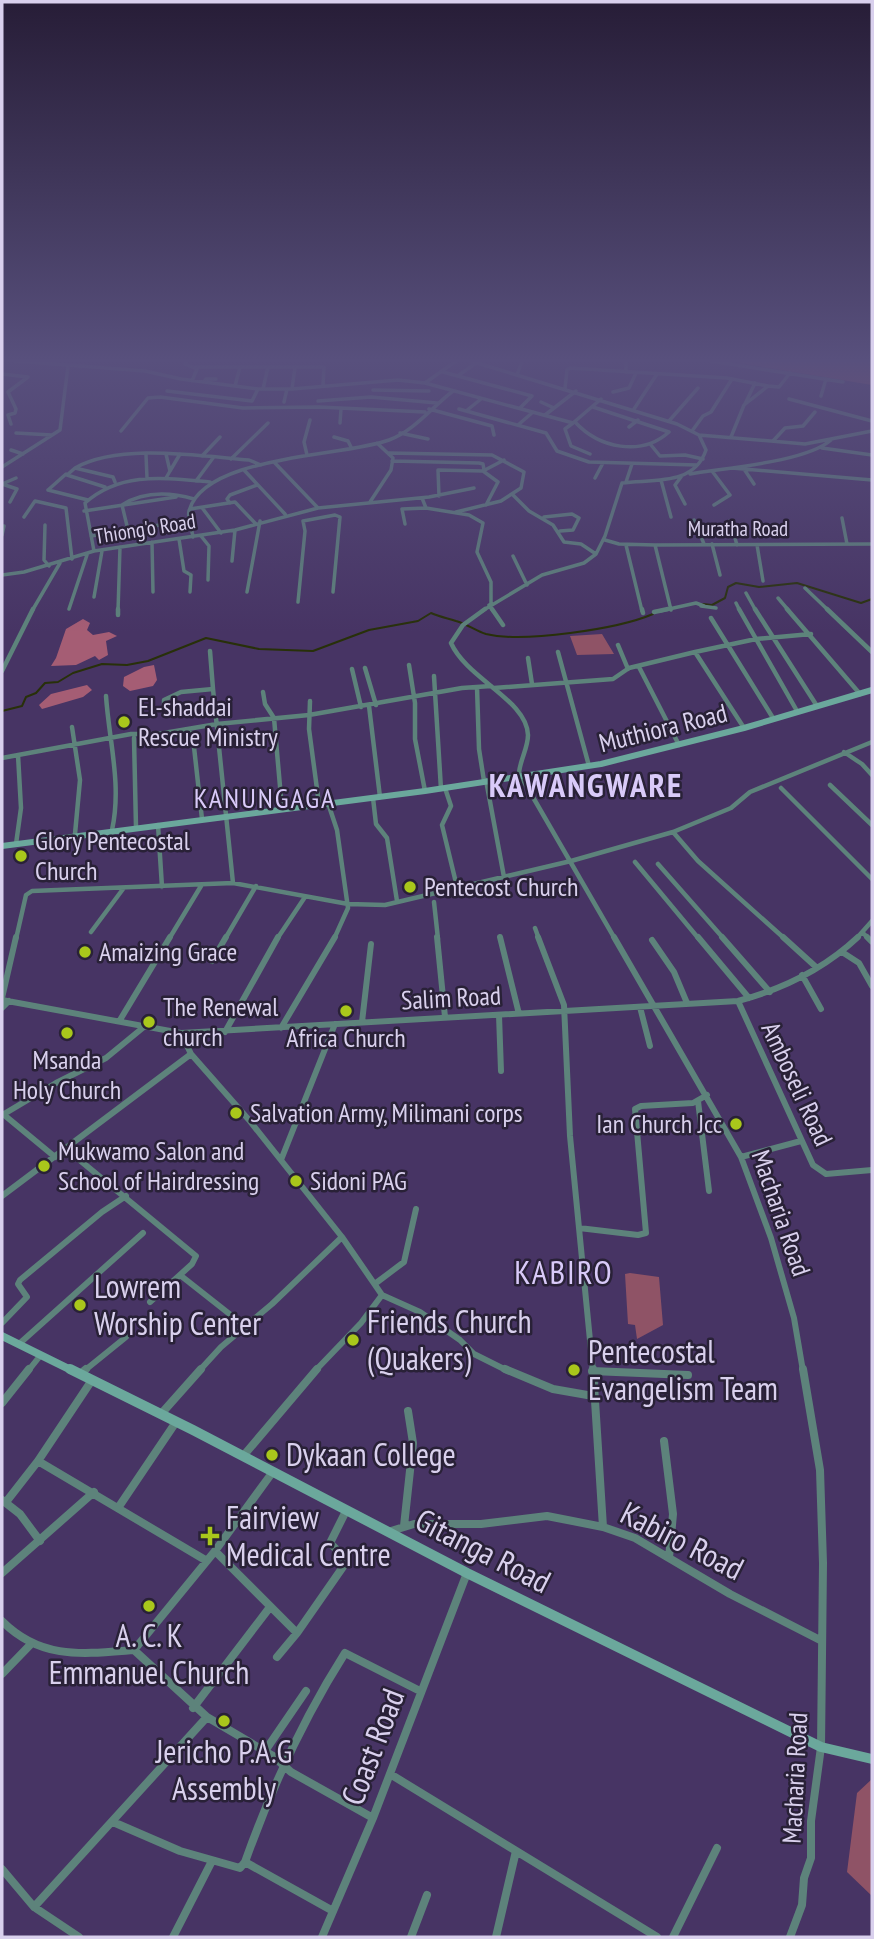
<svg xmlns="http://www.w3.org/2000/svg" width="874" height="1939" viewBox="0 0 874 1939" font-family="'PT Sans Narrow',sans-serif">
<rect width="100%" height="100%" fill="#473464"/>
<path fill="#8f5366" d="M739,361h133v24l-132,-22z
M602,634l12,20 -37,1 -7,-19z
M630,1273l29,4 4,48 -26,14 -2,-14 -7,-1 -3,-50z
M872,1779v117l-25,-24 10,-79z"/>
<path fill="#a55d74" d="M83,619l7,4 -3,7 6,5 16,-3 8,4 -11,5 2,14 -9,5 -4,-4 -19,9 -25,1 5,-8 10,-29z
M154,665l3,15 -4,6 -23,5 -7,-5 1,-9 20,-10z
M87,685l5,5 -9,7 -41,12 -3,-4 12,-11z"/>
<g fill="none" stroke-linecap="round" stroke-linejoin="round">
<path stroke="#283009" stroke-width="2" d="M703,604l9,1 13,-7 3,-11 8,-4 23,4 38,-4 64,20 11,-4
M2,711l20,-5 4,-9 10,-4 9,-10 13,-1 15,-9 29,-9 25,1 21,-4 58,-23 53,11 54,2 56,-21 49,-9 13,-8c9,4 16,5 25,8 11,3 20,10 30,13 37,9 132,-5 167,-20"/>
<path stroke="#5d837b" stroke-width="3.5" d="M16,361l129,10 36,8 77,10h34l106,-9 27,3 148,40 28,-24
M187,361l-2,3 12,5 -5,12
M471,361l206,63 22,11 7,15c-12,36 -53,29 -84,33l-17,53 -9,18 -12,9 -42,12 -60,36
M626,361v11
M711,361l132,21
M196,367h99l-3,22
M295,367h29l-1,19
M443,372l89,24 -12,12
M2,374l26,3 -20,15 8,17 -1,4 -7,2 3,9
M459,375l17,-12
M517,375l5,-14
M204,382l2,-3h10
M425,383l31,-22
M235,386l5,-19
M565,388l2,-18 3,-2 157,10 41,8
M263,389l5,-22
M373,390l56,1
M167,391l85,10 6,-12
M613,392l16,-4 7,-15
M821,396l5,-17
M160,397l83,11 76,-1 106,5
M789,399l83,22
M318,401l53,-4 66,6
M284,402l3,-13
M541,402l13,6
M745,404l10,-21
M429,409l63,17 2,9
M459,409l87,24 11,18 32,11 108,3
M634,409l23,-35
M466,411l15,-12
M545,415l31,-24
M669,421l29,-33
M575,422c24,26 66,35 94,10l-76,-25
M340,423l1,-14
M573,423l-8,6 6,17 19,8
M518,425l15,-13
M629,427l9,-7
M121,431l27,-33 12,-1
M692,431l11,-15 8,-4 21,-33
M16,433l36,2
M400,433l28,6
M699,435l106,9 67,-13
M334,437l14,4 3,6
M731,437l13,-32 24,-19 11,1 11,-14
M773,441l12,-13 18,-2 12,-14
M651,445l9,11 25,-1 18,4
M822,448l50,7
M11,450l12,4
M389,453l103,2 32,17 -3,16 -20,13 -45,11
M166,454l4,17 -4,7
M146,455l1,23
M307,455l-3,-13 6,-22
M202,456l18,-19
M231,459l37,-36
M392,461l87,2 4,1 1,6
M274,462l44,46
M2,467l58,-37 8,-64
M75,468l-8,7 38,12
M732,468l140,12
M744,469l10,15
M244,470l41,44
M170,471l10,-17
M712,471l18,24 -16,10
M690,474c35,-6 116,-12 141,-34
M681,477l-6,8 10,19
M595,478l8,-15
M661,480l10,37
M196,481l17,-23
M115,482l-2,-5 -38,-9c45,-25 124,-12 174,-8l12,5
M626,482l6,-18
M2,484l15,5 -7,13
M2,484l14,-6
M48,490l40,10
M48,490l18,-16
M513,495l16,16 24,14 11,17 17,2 15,10
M439,496l-1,-26 45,1
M422,498l4,10 43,7 14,8 -6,29 14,30v22
M370,502l21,-32 2,-12 -16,-15
M230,503l-3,-4 3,-4 27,-10
M486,505l12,-23 -15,-11 21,-11
M190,509l45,-7 20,21
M203,509l18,24
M84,511l92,-14
M24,517l11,-16 31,7 6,51
M544,517l28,-3 7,4 -6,12 -13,1
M842,518l5,26
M694,520l10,24
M730,521l7,24
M405,524l-3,-15 24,-1
M45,525l-1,35 5,6
M128,530l-6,-25c22,-14 47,-13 72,-6
M2,535l2,-9
M91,536l100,-16
M201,536l8,10 -1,34
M193,537c-1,-8 -6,-19 -4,-26 15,-56 154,-54 200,-71 25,-9 43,-33 64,-49
M179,539l5,32 7,4 -1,17
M605,540l14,4 36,1 217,-1
M152,542l1,50
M712,544l8,31
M626,545l16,66
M655,545l16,65
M757,545l6,36
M94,551l-9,-48c36,-32 80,-25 125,-21
M513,556l14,29
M232,561l3,-31
M2,575l22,-3 70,-21 141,-21 83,-22 111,-11 45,-9
M805,588l24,23
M247,592l13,-71
M746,593l10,18
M94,597l8,-46
M778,598l11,13
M298,602l7,-71 -2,-10 32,-6 5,2 -7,75
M736,603l4,8
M489,605l4,6
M701,606l15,2
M69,609l18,-54
M32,611l28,-48
M118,611l2,-64
M660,611l36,-8 8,3"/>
<path stroke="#5d837b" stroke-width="4.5" d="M485,609l-22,16 -12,18c16,36 76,57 77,92 0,13 -8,25 -9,38l96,166
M492,609l11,16
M642,609l1,4
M739,609l58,102
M755,609l62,97
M787,609l73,85
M827,609l45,43
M654,612l14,-3
M118,615v-6
M711,618l62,100
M618,645l10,24
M210,651l3,38
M558,652l31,114
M695,652l49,76
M528,658l4,26
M409,665l6,38v36l10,52
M639,667l40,78
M365,668l11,37
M352,669l9,38
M2,671l31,-62
M434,676l7,113
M477,687l2,62 5,32
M494,688l119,-9 16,-11 66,-16 61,-13 55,-5
M263,692l2,12 9,14 8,91
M106,696c3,45 16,89 6,134
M310,701l-1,28 10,75
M164,705v-5l17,-8 32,-3 20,194
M369,706l11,91
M72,727l8,53 -5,54
M192,729l10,90
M134,738l2,89
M844,752l18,12 10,11
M2,758l129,-24h27l59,-10 92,-9 153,-27 29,-2
M486,780l18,97
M830,785l42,40
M445,788l6,18 -9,19 15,62
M781,788l91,91
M373,798l3,26 11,14 10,63
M328,803l9,27 11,78 -14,31
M158,825l4,62
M16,844l5,-36 -3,-53
M635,862l64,77
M658,864l66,75
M434,902l4,37
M535,928l4,11
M91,932l32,-43
M863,933l6,6
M16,939l10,-44 6,-4 201,-8 115,21 37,1 186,-44 102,-29
M169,939l32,-53
M225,939l31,-53
M277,939l28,-42
M785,939l-87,-78 -25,-29 58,-24 19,-16 122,-50
M856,939l16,-18"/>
<path stroke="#5d837b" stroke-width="6" d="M437,937l8,80
M500,937l19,77
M538,937l26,68 6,131 9,92
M614,937l127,220 30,81 23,80 9,53
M698,937l51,61
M722,937l48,55
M783,937l33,30
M867,937l5,5
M652,940l22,32 13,31
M842,952l17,11 13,23
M212,961l14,-24
M802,975l19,34
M2,998l14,-61
M2,1000l179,33 557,-32c45,-12 86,-32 120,-64
M738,1001l75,164 13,9 46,-4
M640,1007l10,39
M2,1008l7,-7
M499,1015l2,56
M120,1020l50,-83
M362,1022l9,-78
M281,1028l54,-91
M225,1032l53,-95
M181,1033l10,21 58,66 93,117 -70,67 -51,43 -22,24
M698,1101l11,90
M3,1114l52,43
M4,1114l52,-31 50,-25 39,-32
M65,1148l131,108 -4,8 -42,38
M741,1157l60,-16
M281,1160l54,-136
M2,1196l189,-142
M342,1237l40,58 38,17 40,28 14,14 34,17
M180,1275l66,52
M376,1283l28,-21 12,-53
M2,1323l25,-26 -9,-13 2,-4 82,-68 24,-16
M19,1344l124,-111
M28,1371l12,-15
M84,1371l42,-34
M315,1371l46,-48 21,-28
M593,1371l-14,-143 59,7 8,-2 -11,-124 6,-3 52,-3 14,-8"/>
<path stroke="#5d837b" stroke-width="8" d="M505,1369l48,20 40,7
M593,1369l10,158
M592,1371l96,4
M80,1374l6,-5
M92,1380l-54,81 169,100
M2,1403l27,-34
M161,1414l40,-45
M664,1441l9,73 -4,44
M244,1455l73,-86
M2,1500l18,14 20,27
M6,1502l32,-41
M118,1508l58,-86
M404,1526l9,-83 -5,-32
M391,1531l23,-7h67l66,-8 56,11 32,11 95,56 90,46
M215,1551l82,82 48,-69 -1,-7 -14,-14 16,-32
M2,1573l92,-81
M2,1621c39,39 81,33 132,29l81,-99 57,-78
M277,1657l20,-24
M2,1674l29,-30
M193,1708l77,-101
M207,1717l66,39 18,16 82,46
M265,1751l41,-60
M390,1774l267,163
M113,1822l67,29 60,17 5,-6c26,-73 58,-143 100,-209l75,38
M245,1862l88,49
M2,1869l32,38 45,30
M34,1907l173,-190 -73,-67
M173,1937l39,-76
M322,1937l51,-119 94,-245
M411,1937l16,-42
M496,1937l20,-86
M673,1937l44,-89
M790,1937l12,-32 2,-27 7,-20v-37l10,-74 2,-184 -3,-93 -17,-101"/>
<path stroke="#6ba89c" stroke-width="6" d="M2,846l423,-55 176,-27 143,-36 128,-38"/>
<path stroke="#6ba89c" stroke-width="8" d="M2,1336l71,35"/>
<path stroke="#6ba89c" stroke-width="10" d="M70,1369l123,61 274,143 354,174 51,12"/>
</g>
<linearGradient id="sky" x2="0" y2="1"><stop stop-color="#271d37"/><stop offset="0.57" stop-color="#58507d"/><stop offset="1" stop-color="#58507d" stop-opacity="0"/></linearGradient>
<rect width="874" height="632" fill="url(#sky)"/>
<g fill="#a9c71b" stroke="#292137" stroke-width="2.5">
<circle cx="124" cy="722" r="7"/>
<circle cx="21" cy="856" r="7"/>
<circle cx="410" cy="887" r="7"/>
<circle cx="85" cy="952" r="7"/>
<circle cx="346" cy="1011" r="7"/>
<circle cx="149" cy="1022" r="7"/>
<circle cx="67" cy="1033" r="7"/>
<circle cx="236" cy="1113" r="7"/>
<circle cx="736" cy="1124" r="7"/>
<circle cx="44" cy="1166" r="7"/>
<circle cx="296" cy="1181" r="7"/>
<circle cx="80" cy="1305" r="7"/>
<circle cx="353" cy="1340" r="7"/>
<circle cx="574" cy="1370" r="7"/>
<circle cx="272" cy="1455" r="7"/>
<path d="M206.5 1525.5h7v7h7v7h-7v7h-7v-7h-7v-7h7z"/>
<circle cx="149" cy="1606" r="7"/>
<circle cx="224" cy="1721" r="7"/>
</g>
<g text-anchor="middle" stroke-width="5" stroke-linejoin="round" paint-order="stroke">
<g font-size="21" fill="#d9d0ed" stroke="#292137">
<text transform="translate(145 529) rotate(-9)" y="7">Thiong'o Road</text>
<text x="738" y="536">Muratha Road</text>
</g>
<g font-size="26" fill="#d9d0ed" stroke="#292137" text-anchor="start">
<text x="138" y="716">El-shaddai<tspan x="138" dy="30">Rescue Ministry</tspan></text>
<text x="35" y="850">Glory Pentecostal<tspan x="35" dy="30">Church</tspan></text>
<text x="424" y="896">Pentecost Church</text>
<text x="99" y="961">Amaizing Grace</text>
<text x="163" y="1016">The Renewal<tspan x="163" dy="30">church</tspan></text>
<text x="346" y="1047" text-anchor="middle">Africa Church</text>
<text x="67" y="1069" text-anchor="middle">Msanda<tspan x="67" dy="30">Holy Church</tspan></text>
<text x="250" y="1122">Salvation Army, Milimani corps</text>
<text x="722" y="1133" text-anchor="end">Ian Church Jcc</text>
<text x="58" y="1160">Mukwamo Salon and<tspan x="58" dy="30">School of Hairdressing</tspan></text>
<text x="310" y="1190">Sidoni PAG</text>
</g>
<g font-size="26" fill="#d9d0ed" stroke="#292137">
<text transform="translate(663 728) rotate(-14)" y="9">Muthiora Road</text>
<text transform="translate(451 998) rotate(-3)" y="9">Salim Road</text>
<text transform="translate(797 1084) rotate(65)" y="9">Amboseli Road</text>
<text transform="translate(781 1213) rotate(71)" y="9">Macharia Road</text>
<text transform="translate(795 1778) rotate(-87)" y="9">Macharia Road</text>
</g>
<g font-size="28" letter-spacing="2" fill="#d9caf9" stroke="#292137">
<text x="265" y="808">KANUNGAGA</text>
</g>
<g font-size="32" fill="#d9d0ed" stroke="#292137" text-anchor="start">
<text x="94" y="1298">Lowrem<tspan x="94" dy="37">Worship Center</tspan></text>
<text x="367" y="1333">Friends Church<tspan x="367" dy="37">(Quakers)</tspan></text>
<text x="588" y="1363">Pentecostal<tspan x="588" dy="37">Evangelism Team</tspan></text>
<text x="286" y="1466">Dykaan College</text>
<text x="226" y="1529">Fairview<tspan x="226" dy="37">Medical Centre</tspan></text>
<text x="149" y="1647" text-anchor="middle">A. C. K<tspan x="149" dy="37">Emmanuel Church</tspan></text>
<text x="224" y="1763" text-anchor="middle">Jericho P.A.G<tspan x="224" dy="37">Assembly</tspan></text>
</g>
<g font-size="32" fill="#d9d0ed" stroke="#292137">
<text transform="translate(682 1541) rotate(27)" y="11">Kabiro Road</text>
<text transform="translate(483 1551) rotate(27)" y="11">Gitanga Road</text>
<text transform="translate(373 1747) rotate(-69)" y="11">Coast Road</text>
</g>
<g font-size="33" font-weight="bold" letter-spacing="2" fill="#d9caf9" stroke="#292137">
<text x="586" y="797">KAWANGWARE</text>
</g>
<g font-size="33" letter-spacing="2" fill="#d9caf9" stroke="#292137">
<text x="564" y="1284">KABIRO</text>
</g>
</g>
<rect width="874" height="1939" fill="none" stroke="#d9d0ed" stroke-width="7"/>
</svg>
